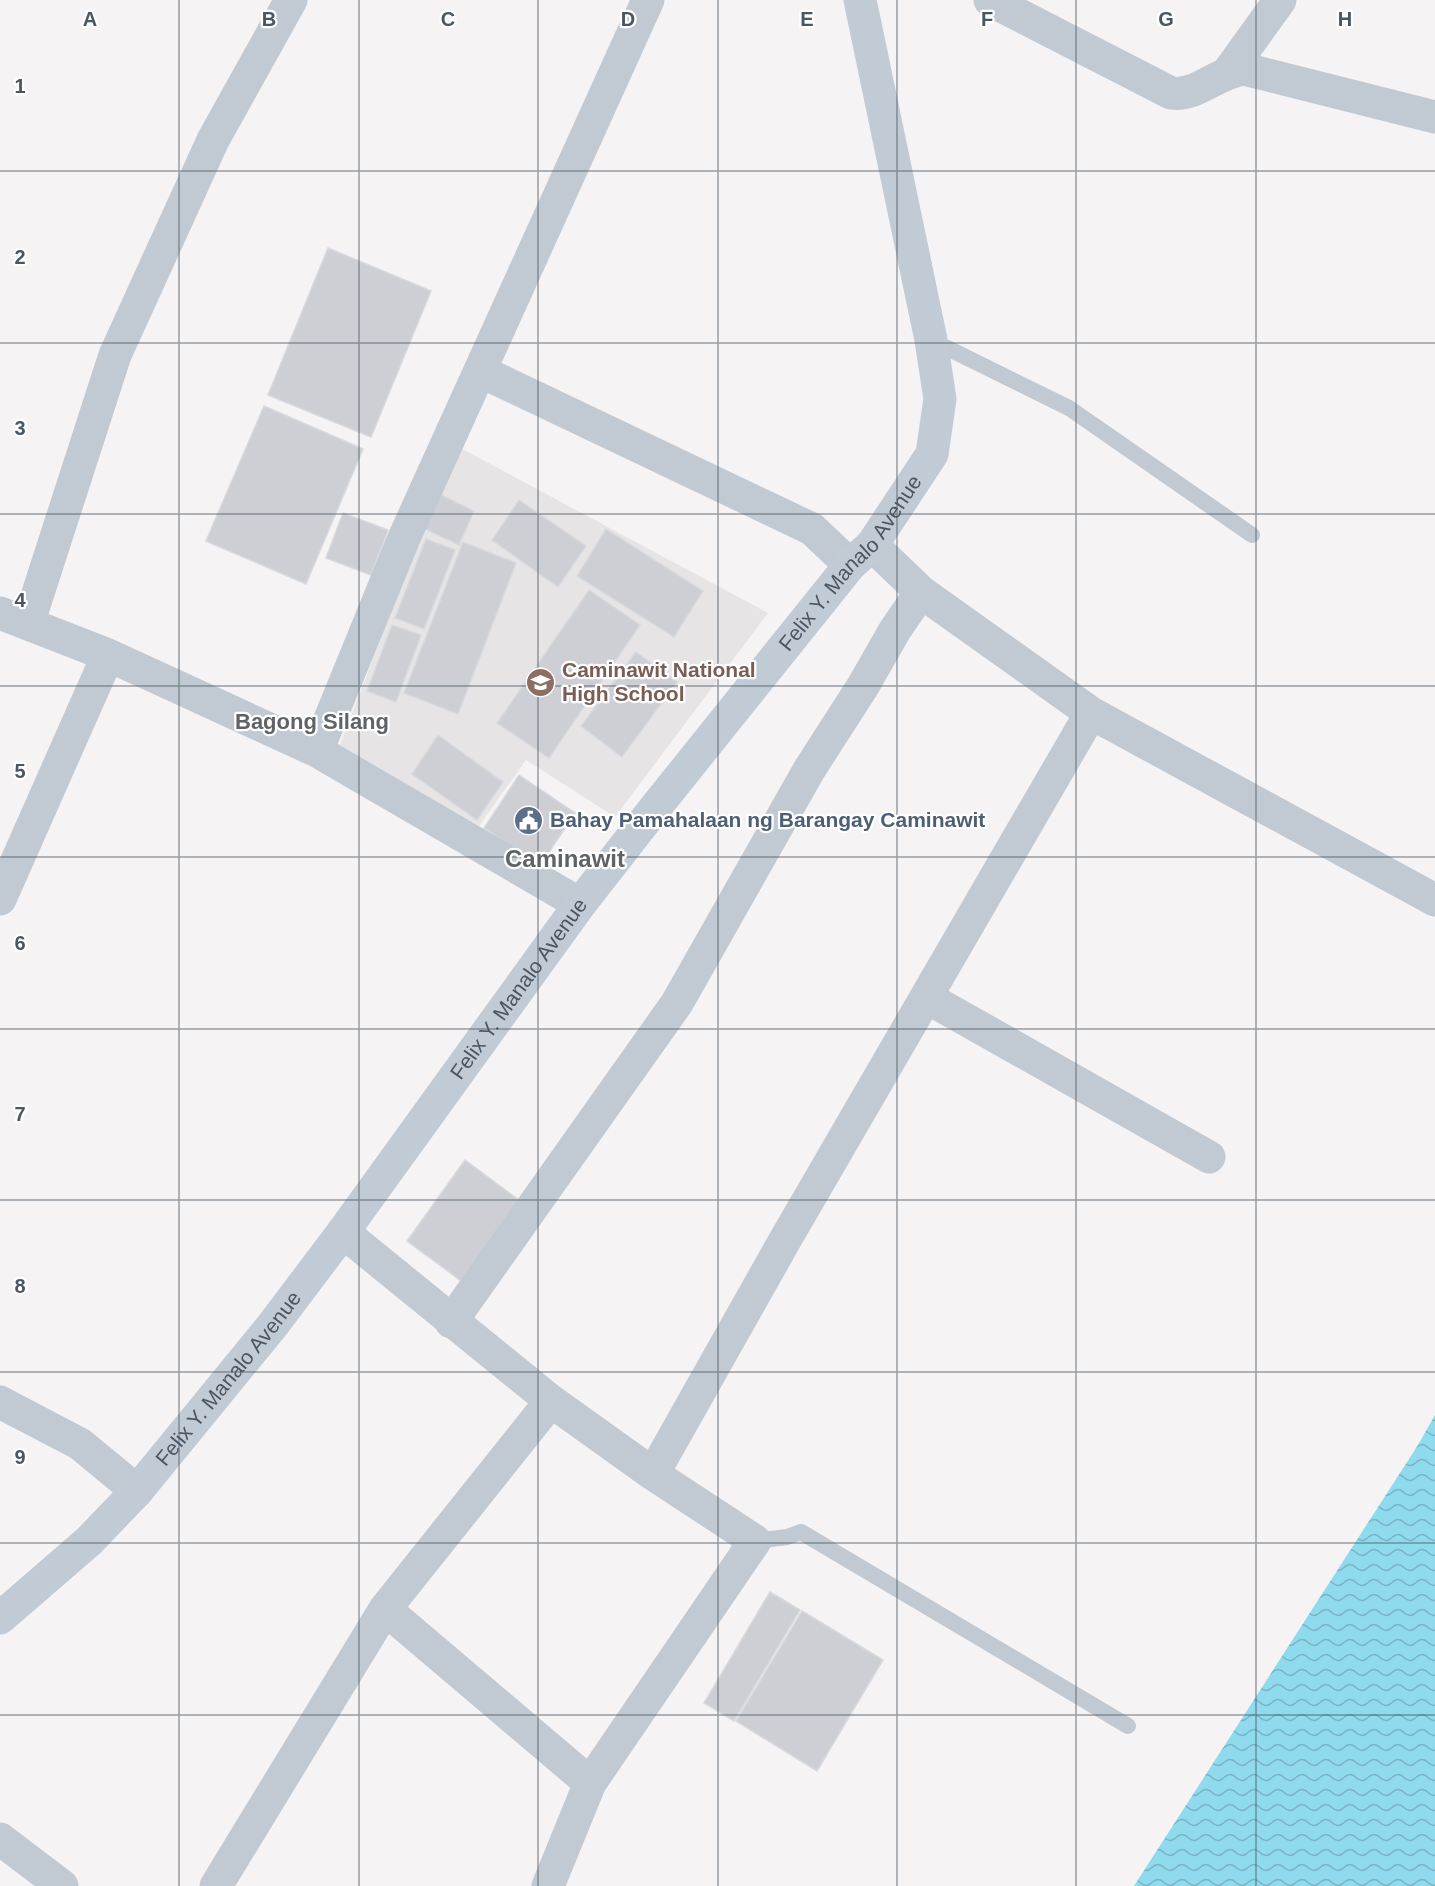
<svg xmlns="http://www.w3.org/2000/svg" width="1435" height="1886" viewBox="0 0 1435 1886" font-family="Arial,sans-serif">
<defs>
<pattern id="water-waves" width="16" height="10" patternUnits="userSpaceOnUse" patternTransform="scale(1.5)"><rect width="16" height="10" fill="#90daee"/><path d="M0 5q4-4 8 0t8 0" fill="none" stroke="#78b4c4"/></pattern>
</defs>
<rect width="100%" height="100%" fill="#f5f3f3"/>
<path fill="#e6e4e5" d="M455,445l313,168 -153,204 -89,-57 -47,66 -141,-76z"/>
<path fill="url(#water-waves)" d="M1435,1415v471h-301l284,-441z"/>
<path fill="#cdcfd5" stroke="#d7d9de" stroke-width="1.5" d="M328,248l103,43 -60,146 -103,-42z
M264,406l99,43 -57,135 -100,-43z
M439,494l35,17 -15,34 -36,-17z
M519,500l67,46 -28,41 -66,-47z
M343,513l45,17 -17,45 -45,-17z
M606,529l97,62 -29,46 -97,-61z
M426,539l29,11 -31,79 -29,-11z
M463,542l53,21 -58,151 -54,-21z
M589,590l51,35 -91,133 -52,-35z
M392,625l29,10 -25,67 -29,-11z
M636,652l41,30 -55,75 -41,-31z
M438,735l65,47 -26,38 -65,-46z
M519,775l56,38 -35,53 -56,-38z
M465,1160l62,46 -59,80 -61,-45z
M770,1592l30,18 -66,111 -30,-18z
M802,1611l81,49 -66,111 -81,-50z"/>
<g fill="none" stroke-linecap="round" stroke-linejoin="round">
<path stroke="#c1cad2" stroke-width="16" d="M931,340l138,68 183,127
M755,1541l32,-4 14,-5 327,194"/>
<path stroke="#c1cad2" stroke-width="33" d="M990,0l181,93c26,4 46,-21 73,-24l191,48
M1229,71l51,-71
M480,371l332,158 38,36
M872,545l49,47 170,121 344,187
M0,613l108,42 209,96 263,153
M28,624l87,-269 98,-215 78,-140
M317,751l87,-213 244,-538
M0,899l108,-244
M926,997l283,160
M343,1232l208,169 102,73 102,67 -165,242 -42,103
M451,1322l226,-319 132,-233 54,-84 32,-56 26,-38
M0,1402l80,42 57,47
M653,1474l132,-234 306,-527
M385,1609l205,174
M0,1839l62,47
M216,1886l169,-277 166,-208"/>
<path stroke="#c1cbd6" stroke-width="33" id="s1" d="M0,1618l89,-77 48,-50 135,-165 71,-94 237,-328 75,-96 195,-243 22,-20 60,-91 8,-55 -9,-59 -71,-340"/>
</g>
<path fill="none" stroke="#4a5661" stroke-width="1.5" stroke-opacity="0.55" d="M179,0v1886M359,0v1886M538,0v1886M718,0v1886M897,0v1886M1076,0v1886M1256,0v1886M0,171h1435M0,343h1435M0,514h1435M0,686h1435M0,857h1435M0,1029h1435M0,1200h1435M0,1372h1435M0,1543h1435M0,1715h1435"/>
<defs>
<symbol id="school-disc" viewBox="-11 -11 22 22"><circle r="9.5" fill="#8d6e63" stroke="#fff"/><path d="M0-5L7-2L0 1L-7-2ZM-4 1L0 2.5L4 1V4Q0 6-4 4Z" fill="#fff"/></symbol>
<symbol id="civic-disc" viewBox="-11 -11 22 22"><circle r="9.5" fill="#5c6f8a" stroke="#fff"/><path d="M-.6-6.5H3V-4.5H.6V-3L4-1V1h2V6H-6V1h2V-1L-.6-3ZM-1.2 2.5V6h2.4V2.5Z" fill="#fff"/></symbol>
</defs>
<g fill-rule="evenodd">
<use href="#school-disc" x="524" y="666" width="33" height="33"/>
<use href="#civic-disc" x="512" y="804" width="33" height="33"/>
</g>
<g text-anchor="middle" stroke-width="4.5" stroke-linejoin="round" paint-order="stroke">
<g font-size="21" fill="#4a5661" stroke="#fff">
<text dy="7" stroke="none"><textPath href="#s1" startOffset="1358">Felix Y. Manalo Avenue</textPath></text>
<text dy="7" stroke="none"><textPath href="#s1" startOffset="818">Felix Y. Manalo Avenue</textPath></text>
<text dy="7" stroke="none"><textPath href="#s1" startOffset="332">Felix Y. Manalo Avenue</textPath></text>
</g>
<g font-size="21" font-weight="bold" fill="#785e54" stroke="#fff" text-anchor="start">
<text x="562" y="677">Caminawit National<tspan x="562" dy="24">High School</tspan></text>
</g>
<g font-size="21" font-weight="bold" fill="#4e5e75" stroke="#fff" text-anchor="start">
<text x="550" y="827">Bahay Pamahalaan ng Barangay Caminawit</text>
</g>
<g font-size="22" font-weight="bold" fill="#5f6368" stroke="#fff">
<text x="312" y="729">Bagong Silang</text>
</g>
<g font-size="24" font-weight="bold" fill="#5f6368" stroke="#fff">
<text x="565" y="867">Caminawit</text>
</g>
</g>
<g font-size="20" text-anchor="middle" font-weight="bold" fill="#4a5661" stroke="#fff" stroke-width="4.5" stroke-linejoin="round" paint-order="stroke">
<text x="90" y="26">A</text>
<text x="269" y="26">B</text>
<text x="448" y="26">C</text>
<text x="628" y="26">D</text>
<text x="807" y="26">E</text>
<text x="987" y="26">F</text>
<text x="1166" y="26">G</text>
<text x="1345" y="26">H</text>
<text x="20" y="93">1</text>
<text x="20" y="264">2</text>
<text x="20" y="435">3</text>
<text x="20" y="607">4</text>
<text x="20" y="778">5</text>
<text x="20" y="950">6</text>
<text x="20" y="1121">7</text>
<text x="20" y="1293">8</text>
<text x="20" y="1464">9</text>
</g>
</svg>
